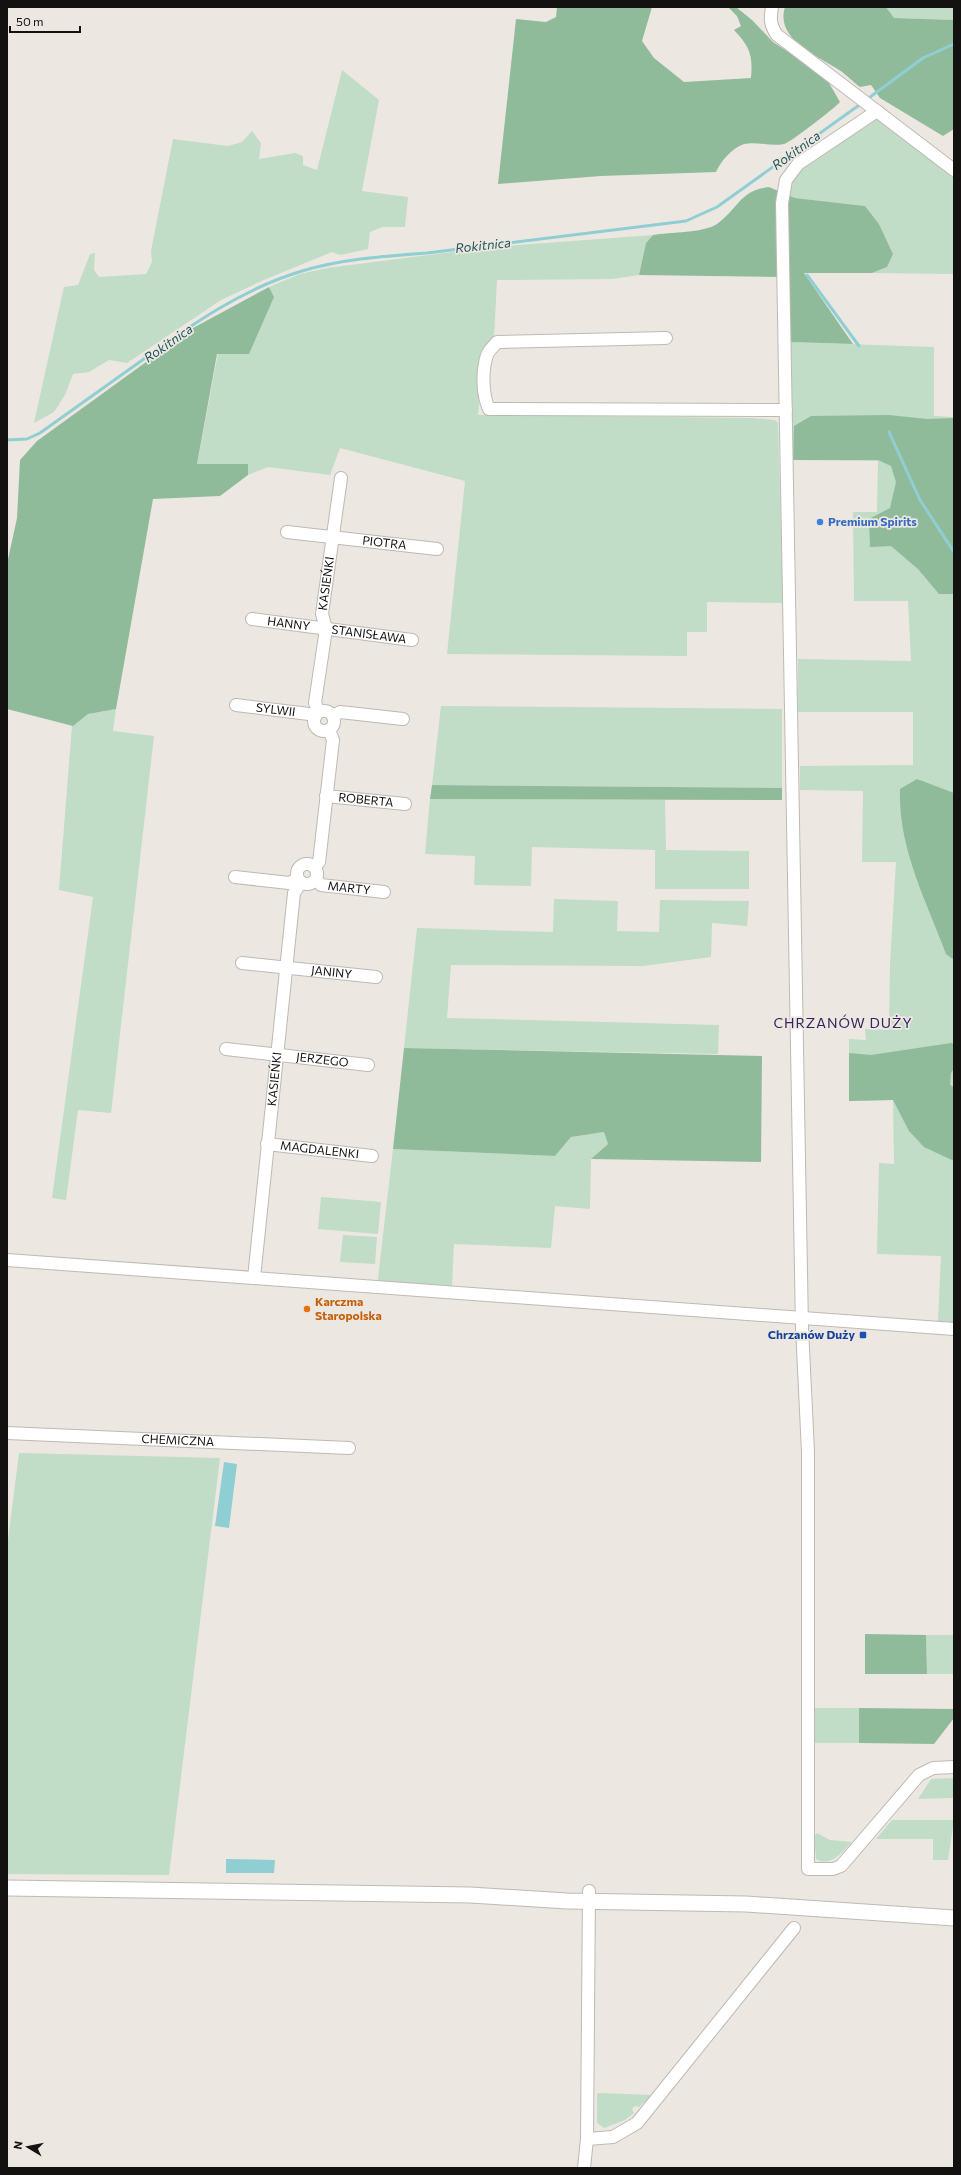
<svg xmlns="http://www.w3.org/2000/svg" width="961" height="2175" viewBox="0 0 961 2175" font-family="Commissioner,sans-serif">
<rect width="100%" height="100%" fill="#ede7e2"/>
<path fill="#c1dcc7" d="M886,7h68v13l-60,-2z
M342,70l37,30 -17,91 46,6 -3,30h-23l-12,5 -2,17 -28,6 -8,-3 -66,27 -45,21 -94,63 -18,-3 -20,12 -16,2 -8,21 -11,17 -20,11 30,-136 14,-2 12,-31 5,-1 -1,17 5,7 47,-3 6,-12 -1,-11 22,-112 55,7 14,-4 10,-11 9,12 -2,16 36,-6 8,3v9l14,5z
M877,111l77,59v104l-82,-1 15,-6 6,-13 -14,-30 -14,-18 -70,-8 -11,-5 2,-13z
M653,235l-7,8 -7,32 -27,4 -115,1 -3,58 -13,46 -3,31 275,3 22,2 3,3 5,180 -76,-1v30h-20v24l-240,-2 18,-173 -125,-33 -10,27 -62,-8 -20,8 -1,-11 -50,1 21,-112 55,-56 -4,-10 31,-13 27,-6 164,-21z
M790,342l144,5v69l20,1v906l-16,-1 3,-66 -64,-2 2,-91 15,1 -1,-64 -44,1v-62l17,1 -1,-11 24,1 1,-66 6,-102h-34l1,-71 -63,-1v-24l113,-1v-53h-115v-53l113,2 -3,-60h-54l-1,-89h24l1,-51 -85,-1z
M441,706l341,3v79l-350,-3z
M116,709l-3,22 41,5 -43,377 -33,-3 -12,90 -14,-2 41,-301 -34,-7 13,-164 16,-12z
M430,799l235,1 1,50 83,1v38h-94v-39l-123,-3 -1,39 -57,-1 1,-29 -50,-2z
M554,899l64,2 -1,30 42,1 1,-32 89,1 -2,25 -35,-3 -1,34 -68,9 -192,-1 -4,53 272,7 -1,29 -314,-6 13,-120 136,4z
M604,1132l4,12 -17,15 -1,50 -35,-3 -4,42 -97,-4 -2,42 -3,6 -72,-5 16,-138 162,7 16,-19z
M321,1197l60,5 -3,32 -60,-5z
M343,1235l34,2 -2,27 -35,-2z
M19,1453l201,5 -51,417 -162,-1v-326z
M926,1635h28v39h-27z
M815,1708h44v35h-44z
M954,1778v20l-36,1 13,-20z
M892,1820h62l-6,40h-15v-21h-57z
M817,1833l13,7 22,2c-9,9 -21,26 -36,17l-2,-23z
M597,2094l2,-1 53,2 -13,12 -4,-1 -3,3 2,4 -9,7 -21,8 -7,-5z"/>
<path fill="#90bb9b" d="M557,7h95l-10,34 12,17 30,24 67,-4c2,-23 -1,-31 -17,-48l7,-4 -4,-10 -9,-9h8l16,13 21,22 52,34 15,26c-4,5 -50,41 -56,42 -13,3 -28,-3 -40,0 -12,4 -23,17 -28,28l-115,4 -103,8 18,-165 30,3 10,-5z
M785,7h101l8,11 60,2v109l-11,7 -63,-38 -9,-13 -11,2c-8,-6 -15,-14 -24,-19 -21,-13 -61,-30 -51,-61z
M769,187l26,11 70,8 14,18 14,30 -6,13 -15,6h-68l49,71 -63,-2 -2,-65 -149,-2 7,-32 7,-8c17,-3 51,-2 64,-11 21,-15 23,-34 52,-37z
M269,287l5,10 -25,57h-32l-20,110h51v11l-28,21 -67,3 -37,210 -28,5 -15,12 -66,-17v-145l10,-46 3,-58 17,-19 156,-113z
M889,415l38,4 27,-1v176h-15l-21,-25 -27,-23 -21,1 -1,-28 21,-11 6,-26 -5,-16 -13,-6h-85l1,-34 17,-10z
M917,779l37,14v167l-8,-6c-20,-54 -48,-106 -46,-165z
M432,785l350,3v12l-352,-1z
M951,1043l3,1v25l-3,4 -1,12 4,2v74l-30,-14 -15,-16 -16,-31 -44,1v-48l22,2z
M404,1048l358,8 -1,106 -170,-3 17,-15 -4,-12 -33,5 -16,19 -162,-7z
M865,1634l61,1 1,39h-62z
M859,1708l95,1v9l-20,26 -75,-1z"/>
<path fill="#8fcfd3" d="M224,1462l13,2 -8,64 -14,-2z
M226,1859l49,1 -1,13h-48z"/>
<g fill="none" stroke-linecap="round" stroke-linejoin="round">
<path stroke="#8fcfd3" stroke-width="3" d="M866,100l57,-42 31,-14
M807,275l52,71
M889,432l31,68 34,52
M7,440l20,-1 13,-6c34,-24 67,-48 101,-72 50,-36 101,-72 161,-90 40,-12 84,-15 125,-18l259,-32 31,-14 145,-104"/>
<defs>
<g id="minor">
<path d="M772,7c-2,12 -2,18 5,28l177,135"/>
<path d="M877,111l-79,53 -12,16 -4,23 20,1125 6,124v417h25l8,-3 78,-91 14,-7 21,-1"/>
<path d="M666,338l-169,4c-3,4 -8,8 -10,13 -5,16 -5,39 2,54l297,1"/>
<path id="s1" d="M287,532l150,17"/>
<path id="s2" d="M252,619l160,21"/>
<path id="s3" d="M236,705l73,9 6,3"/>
<circle cx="324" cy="721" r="10"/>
<path id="s4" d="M319,712l-4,-9 11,-74 -4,-15 19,-136"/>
<path d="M333,716l7,-4 63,7"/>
<path id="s5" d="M326,796l79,8"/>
<circle cx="307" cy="874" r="10"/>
<path d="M314,867l5,-5 1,-8 13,-114 -4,-10"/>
<path d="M235,877l54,6 9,-4"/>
<path id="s6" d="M316,879l5,6 63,7"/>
<path id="s7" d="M242,963l134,14"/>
<path id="s8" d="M226,1049l142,16"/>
<path id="s9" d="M267,1144l105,12"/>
<path d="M7,1260l947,69"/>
<path id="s10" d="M254,1278l40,-385 7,-11"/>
<path id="s11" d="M7,1433l342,15"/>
<path d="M587,2139l26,-2 24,-14 157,-195"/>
<path d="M584,2168l3,-29 2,-248"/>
</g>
<path id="major" d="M7,1888l463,7 97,6 179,3 208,14"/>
</defs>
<use href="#minor" stroke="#bfb9b4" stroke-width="14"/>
<use href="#major" stroke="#bfb9b4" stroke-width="17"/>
<use href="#minor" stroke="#fff" stroke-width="12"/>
<use href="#major" stroke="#fff" stroke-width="15"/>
</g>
<circle fill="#3f7fe0" stroke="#ede7e2" stroke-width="1.5" cx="820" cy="522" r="4"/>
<circle fill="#e8710a" stroke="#ede7e2" stroke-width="1.5" cx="307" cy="1309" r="4"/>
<rect fill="#1a4fb4" stroke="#ede7e2" stroke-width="1.5" x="859" y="1331" width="8" height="8" rx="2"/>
<g text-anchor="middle" stroke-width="3.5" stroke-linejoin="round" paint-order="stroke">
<g font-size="12" font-weight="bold" fill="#366cbe" stroke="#ede7e2" text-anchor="start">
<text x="828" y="526">Premium Spirits</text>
</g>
<g font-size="12" fill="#141210" stroke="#ede7e2">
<text dy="4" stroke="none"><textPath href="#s1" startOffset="98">PIOTRA</textPath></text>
<text dy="4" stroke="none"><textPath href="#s4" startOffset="131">KASIEŃKI</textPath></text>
<text dy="4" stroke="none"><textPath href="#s2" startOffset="37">HANNY</textPath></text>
<text dy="4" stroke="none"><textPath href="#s2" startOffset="118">STANISŁAWA</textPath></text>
<text dy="4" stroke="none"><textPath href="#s3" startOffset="40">SYLWII</textPath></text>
<text dy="4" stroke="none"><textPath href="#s5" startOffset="40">ROBERTA</textPath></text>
<text dy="4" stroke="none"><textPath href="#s6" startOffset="36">MARTY</textPath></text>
<text dy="4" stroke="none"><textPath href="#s7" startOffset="90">JANINY</textPath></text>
<text dy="4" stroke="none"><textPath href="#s8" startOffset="97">JERZEGO</textPath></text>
<text dy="4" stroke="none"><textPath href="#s10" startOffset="200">KASIEŃKI</textPath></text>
<text dy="4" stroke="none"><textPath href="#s9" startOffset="53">MAGDALENKI</textPath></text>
<text dy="4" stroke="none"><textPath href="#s11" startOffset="171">CHEMICZNA</textPath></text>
</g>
<g font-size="12" font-weight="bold" fill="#c56008" stroke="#ede7e2" text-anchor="start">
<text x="315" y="1306">Karczma<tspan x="315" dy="14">Staropolska</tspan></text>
</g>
<g font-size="12" font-weight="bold" fill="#164399" stroke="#ede7e2" text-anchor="end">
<text x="855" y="1339">Chrzanów Duży</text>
</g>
<g font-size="13" font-style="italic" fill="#1c5356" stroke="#ede7e2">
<text transform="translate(796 150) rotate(-36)" y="5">Rokitnica</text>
<text transform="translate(483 245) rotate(-6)" y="5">Rokitnica</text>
<text transform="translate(168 343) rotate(-35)" y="5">Rokitnica</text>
</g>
<g font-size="14" letter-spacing="1" fill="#36225c" stroke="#ede7e2">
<text x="843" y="1028">CHRZANÓW DUŻY</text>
</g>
</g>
<rect width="961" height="2175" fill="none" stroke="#141210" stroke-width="16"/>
<g transform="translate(28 2147) rotate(280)" stroke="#ede7e2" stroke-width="3" paint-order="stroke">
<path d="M0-3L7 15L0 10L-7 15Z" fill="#141210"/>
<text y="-6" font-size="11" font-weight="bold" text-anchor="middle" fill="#141210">N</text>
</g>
<path d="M10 26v6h70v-6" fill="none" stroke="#141210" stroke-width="2"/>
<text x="16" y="26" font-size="12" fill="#141210" stroke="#ede7e2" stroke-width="3" paint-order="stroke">50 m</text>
</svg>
